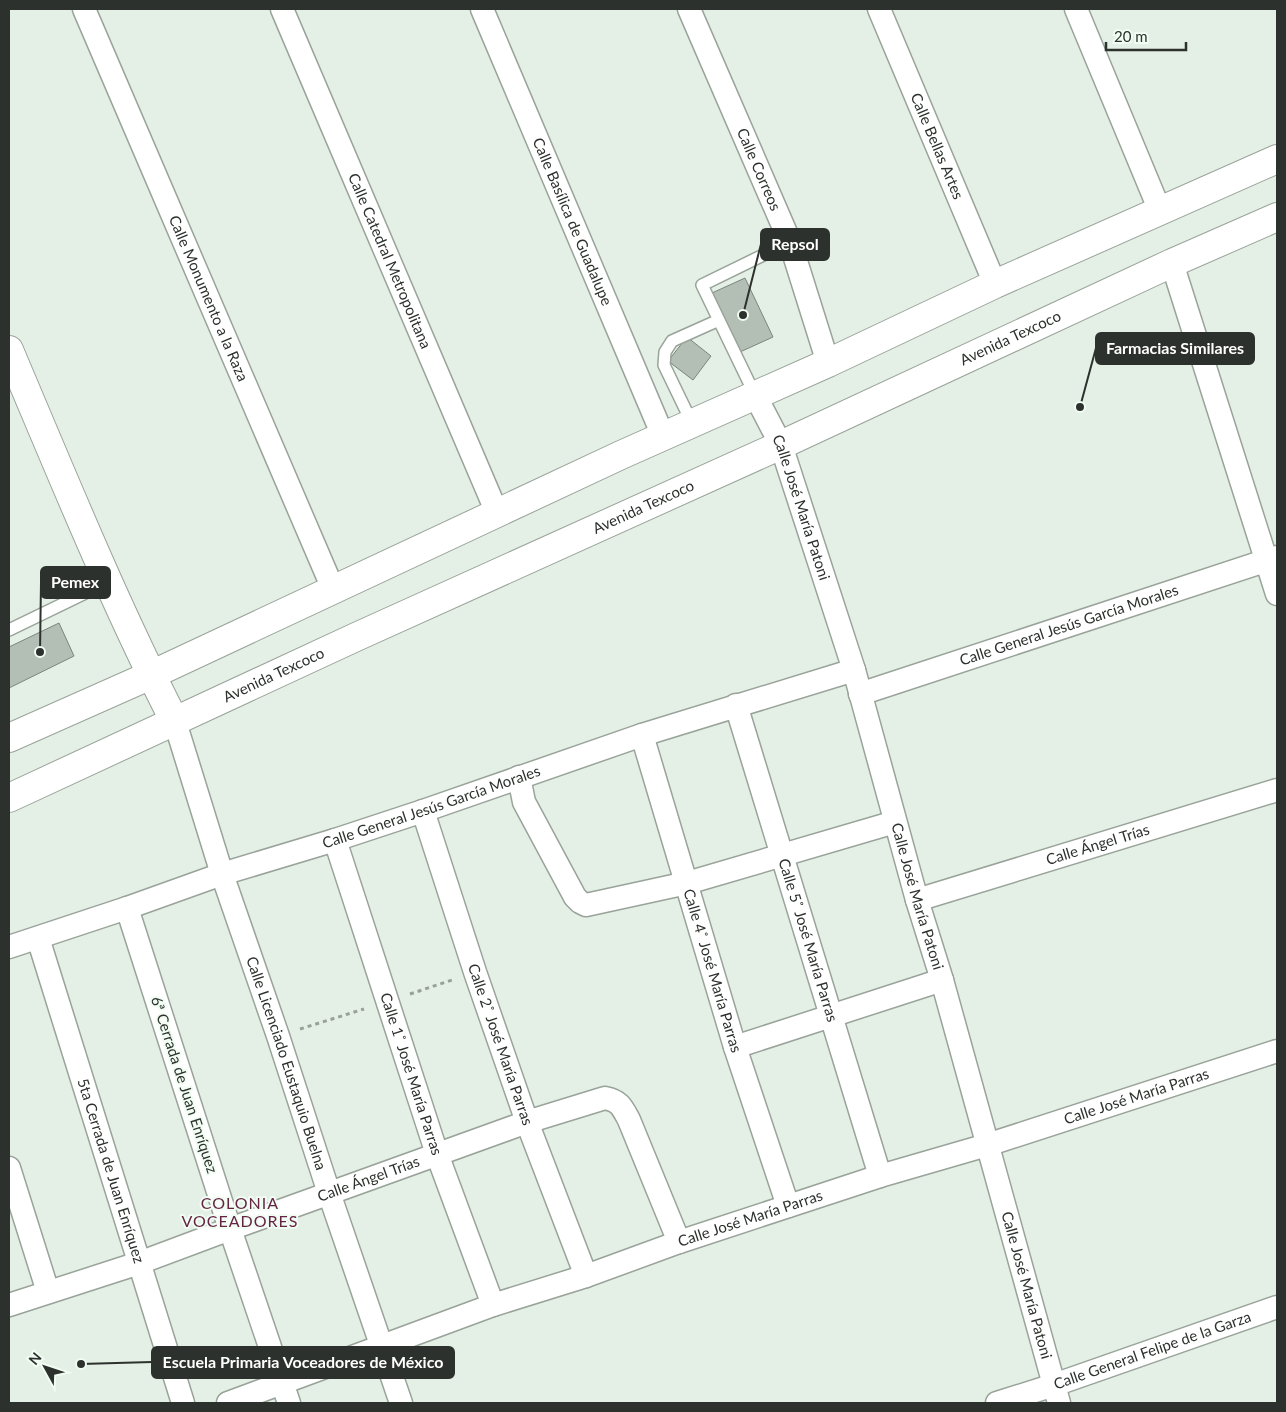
<svg xmlns="http://www.w3.org/2000/svg" width="1286" height="1412" viewBox="0 0 1286 1412" font-family="Lato,sans-serif">
<rect width="100%" height="100%" fill="#e4efe5"/>
<path fill="#b3beb5" stroke="#7b857c" d="M745,278l28,59 -33,15 -28,-59z
M687,337l24,19 -18,24 -25,-19z
M59,623l15,33 -65,32v-41z"/>
<g fill="none" stroke-linecap="round" stroke-linejoin="round">
<defs>
<path id="service" d="M755,395l-53,-110 88,-43
M692,423l-28,-58 1,-13 7,-11 47,-21
M9,630l99,-48"/>
<g id="minor">
<path id="s1" d="M84,9l249,580"/>
<path id="s2" d="M282,9l215,504"/>
<path id="s3" d="M482,9l181,427"/>
<path id="s4" d="M689,9l101,233 38,121"/>
<path id="s5" d="M879,9l116,275"/>
<path d="M1076,9l84,202"/>
<path d="M1172,263l105,331"/>
<path id="s6" d="M755,395l26,50 73,225 63,230 25,80 117,423"/>
<path id="s7" d="M860,694l417,-137"/>
<path id="s8" d="M736,705l144,471"/>
<path id="s9" d="M175,722l47,152 56,162 51,157 72,210"/>
<path id="s10" d="M642,735l93,312 53,159"/>
<path d="M519,777l5,25 51,95 5,5 6,3 101,-22 208,-61"/>
<path id="s11" d="M423,811l52,161 52,150 59,154"/>
<path id="s12" d="M335,840l102,314 56,151"/>
<path id="s13" d="M917,900l360,-110"/>
<path d="M127,908l103,321 59,174"/>
<path id="s14" d="M38,938l145,465"/>
<path id="s15" d="M9,947l118,-39 95,-34 113,-34 88,-29 219,-76 212,-65"/>
<path d="M735,1047l207,-67"/>
<path d="M9,1168l39,124"/>
<path id="s16" d="M9,1305l130,-42 91,-34 297,-107 78,-24c15,3 17,9 24,22l50,122"/>
<path id="s17" d="M228,1403l265,-98 93,-29 93,-34 201,-66 107,-31 290,-94"/>
<path id="s18" d="M997,1403l57,-18 223,-78"/>
</g>
<path id="tertiary" d="M9,350c53,125 104,251 166,372"/>
<g id="secondary">
<path d="M9,738l142,-63 470,-220 207,-92 167,-79 282,-125"/>
<path id="s19" d="M9,798l347,-161 425,-192 391,-182 105,-46"/>
</g>
</defs>
<use href="#service" stroke="#99a39a" stroke-width="14"/>
<use href="#minor" stroke="#99a39a" stroke-width="25"/>
<use href="#tertiary" stroke="#99a39a" stroke-width="30"/>
<use href="#secondary" stroke="#99a39a" stroke-width="30"/>
<path stroke="#98a098" stroke-width="3" stroke-dasharray="4 4" stroke-linecap="butt" d="M410,994l42,-14
M300,1029l64,-20"/>
<use href="#service" stroke="#fff" stroke-width="11"/>
<use href="#minor" stroke="#fff" stroke-width="22"/>
<use href="#tertiary" stroke="#fff" stroke-width="28"/>
<use href="#secondary" stroke="#fff" stroke-width="28"/>
</g>
<g text-anchor="middle" stroke-width="4" stroke-linejoin="round" paint-order="stroke">
<g font-size="15" fill="#2d312d" stroke="#f1fcf3">
<text dy="5" stroke="none"><textPath href="#s5" startOffset="149">Calle Bellas Artes</textPath></text>
<text dy="5" stroke="none"><textPath href="#s4" startOffset="175">Calle Correos</textPath></text>
<text dy="5" stroke="none"><textPath href="#s3" startOffset="231">Calle Basílica de Guadalupe</textPath></text>
<text dy="5" stroke="none"><textPath href="#s2" startOffset="274">Calle Catedral Metropolitana</textPath></text>
<text dy="5" stroke="none"><textPath href="#s1" startOffset="315">Calle Monumento a la Raza</textPath></text>
<text dy="5" stroke="none"><textPath href="#s19" startOffset="1102">Avenida Texcoco</textPath></text>
<text dy="5" stroke="none"><textPath href="#s19" startOffset="698">Avenida Texcoco</textPath></text>
<text dy="5" stroke="none"><textPath href="#s6" startOffset="122">Calle José María Patoni</textPath></text>
<text dy="5" stroke="none"><textPath href="#s7" startOffset="220">Calle General Jesús García Morales</textPath></text>
<text dy="5" stroke="none"><textPath href="#s19" startOffset="292">Avenida Texcoco</textPath></text>
<text dy="5" stroke="none"><textPath href="#s15" startOffset="445">Calle General Jesús García Morales</textPath></text>
<text dy="5" stroke="none"><textPath href="#s13" startOffset="189">Calle Ángel Trías</textPath></text>
<text dy="5" stroke="none"><textPath href="#s6" startOffset="528">Calle José María Patoni</textPath></text>
<text dy="5" stroke="none"><textPath href="#s8" startOffset="246">Calle 5˚ José María Parras</textPath></text>
<text dy="5" stroke="none"><textPath href="#s10" startOffset="246">Calle 4˚ José María Parras</textPath></text>
<text dy="5" stroke="none"><textPath href="#s11" startOffset="246">Calle 2˚ José María Parras</textPath></text>
<text dy="5" stroke="none"><textPath href="#s9" startOffset="359">Calle Licenciado Eustaquio Buelna</textPath></text>
<text dy="5" stroke="none"><textPath href="#s12" startOffset="246">Calle 1˚ José María Parras</textPath></text>
<text transform="translate(184 1085) rotate(72)" y="5">6ª Cerrada de Juan Enríquez</text>
<text dy="5" stroke="none"><textPath href="#s17" startOffset="959">Calle José María Parras</textPath></text>
<text dy="5" stroke="none"><textPath href="#s14" startOffset="244">5ta Cerrada de Juan Enríquez</textPath></text>
<text dy="5" stroke="none"><textPath href="#s16" startOffset="381">Calle Ángel Trías</textPath></text>
<text dy="5" stroke="none"><textPath href="#s17" startOffset="554">Calle José María Parras</textPath></text>
<text dy="5" stroke="none"><textPath href="#s6" startOffset="932">Calle José María Patoni</textPath></text>
<text dy="5" stroke="none"><textPath href="#s18" startOffset="164">Calle General Felipe de la Garza</textPath></text>
</g>
<g font-size="16" letter-spacing="1" fill="#652444" stroke="#f1fcf3">
<text x="240" y="1209">COLONIA<tspan x="240" dy="18">VOCEADORES</tspan></text>
</g>
</g>
<path fill="none" stroke="#2d312d" stroke-width="2" d="M743 315L761 244M1080 407L1096 348M40 652L41 582M81 1364L152 1362"/>
<g fill="#2d312d" stroke="#f1fcf3" stroke-width="2">
<circle cx="743" cy="315" r="5"/>
<circle cx="1080" cy="407" r="5"/>
<circle cx="40" cy="652" r="5"/>
<circle cx="81" cy="1364" r="5"/>
</g>
<g fill="#2d312d" stroke="#2d312d" stroke-width="2">
<rect x="761" y="229" width="68" height="31" rx="5"/>
<rect x="1096" y="333" width="158" height="31" rx="5"/>
<rect x="41" y="567" width="69" height="31" rx="5"/>
<rect x="152" y="1347" width="302" height="31" rx="5"/>
</g>
<g font-size="16" text-anchor="middle" font-weight="bold" fill="#fff">
<text x="795" y="250">Repsol</text>
<text x="1175" y="354">Farmacias Similares</text>
<text x="75" y="588">Pemex</text>
<text x="303" y="1368">Escuela Primaria Voceadores de México</text>
</g>
<rect width="1286" height="1412" fill="none" stroke="#2d312d" stroke-width="20"/>
<g transform="translate(45 1367) rotate(310)" stroke="#f1fcf3" stroke-width="4" paint-order="stroke">
<path d="M0-4L9 19L0 12L-9 19Z" fill="#2d312d"/>
<text y="-8" font-size="14" font-weight="bold" text-anchor="middle" fill="#2d312d">N</text>
</g>
<path d="M1106 42v8h80v-8" fill="none" stroke="#2d312d" stroke-width="2.5"/>
<text x="1114" y="42" font-size="15" fill="#2d312d" stroke="#f1fcf3" stroke-width="4" paint-order="stroke">20 m</text>
</svg>
